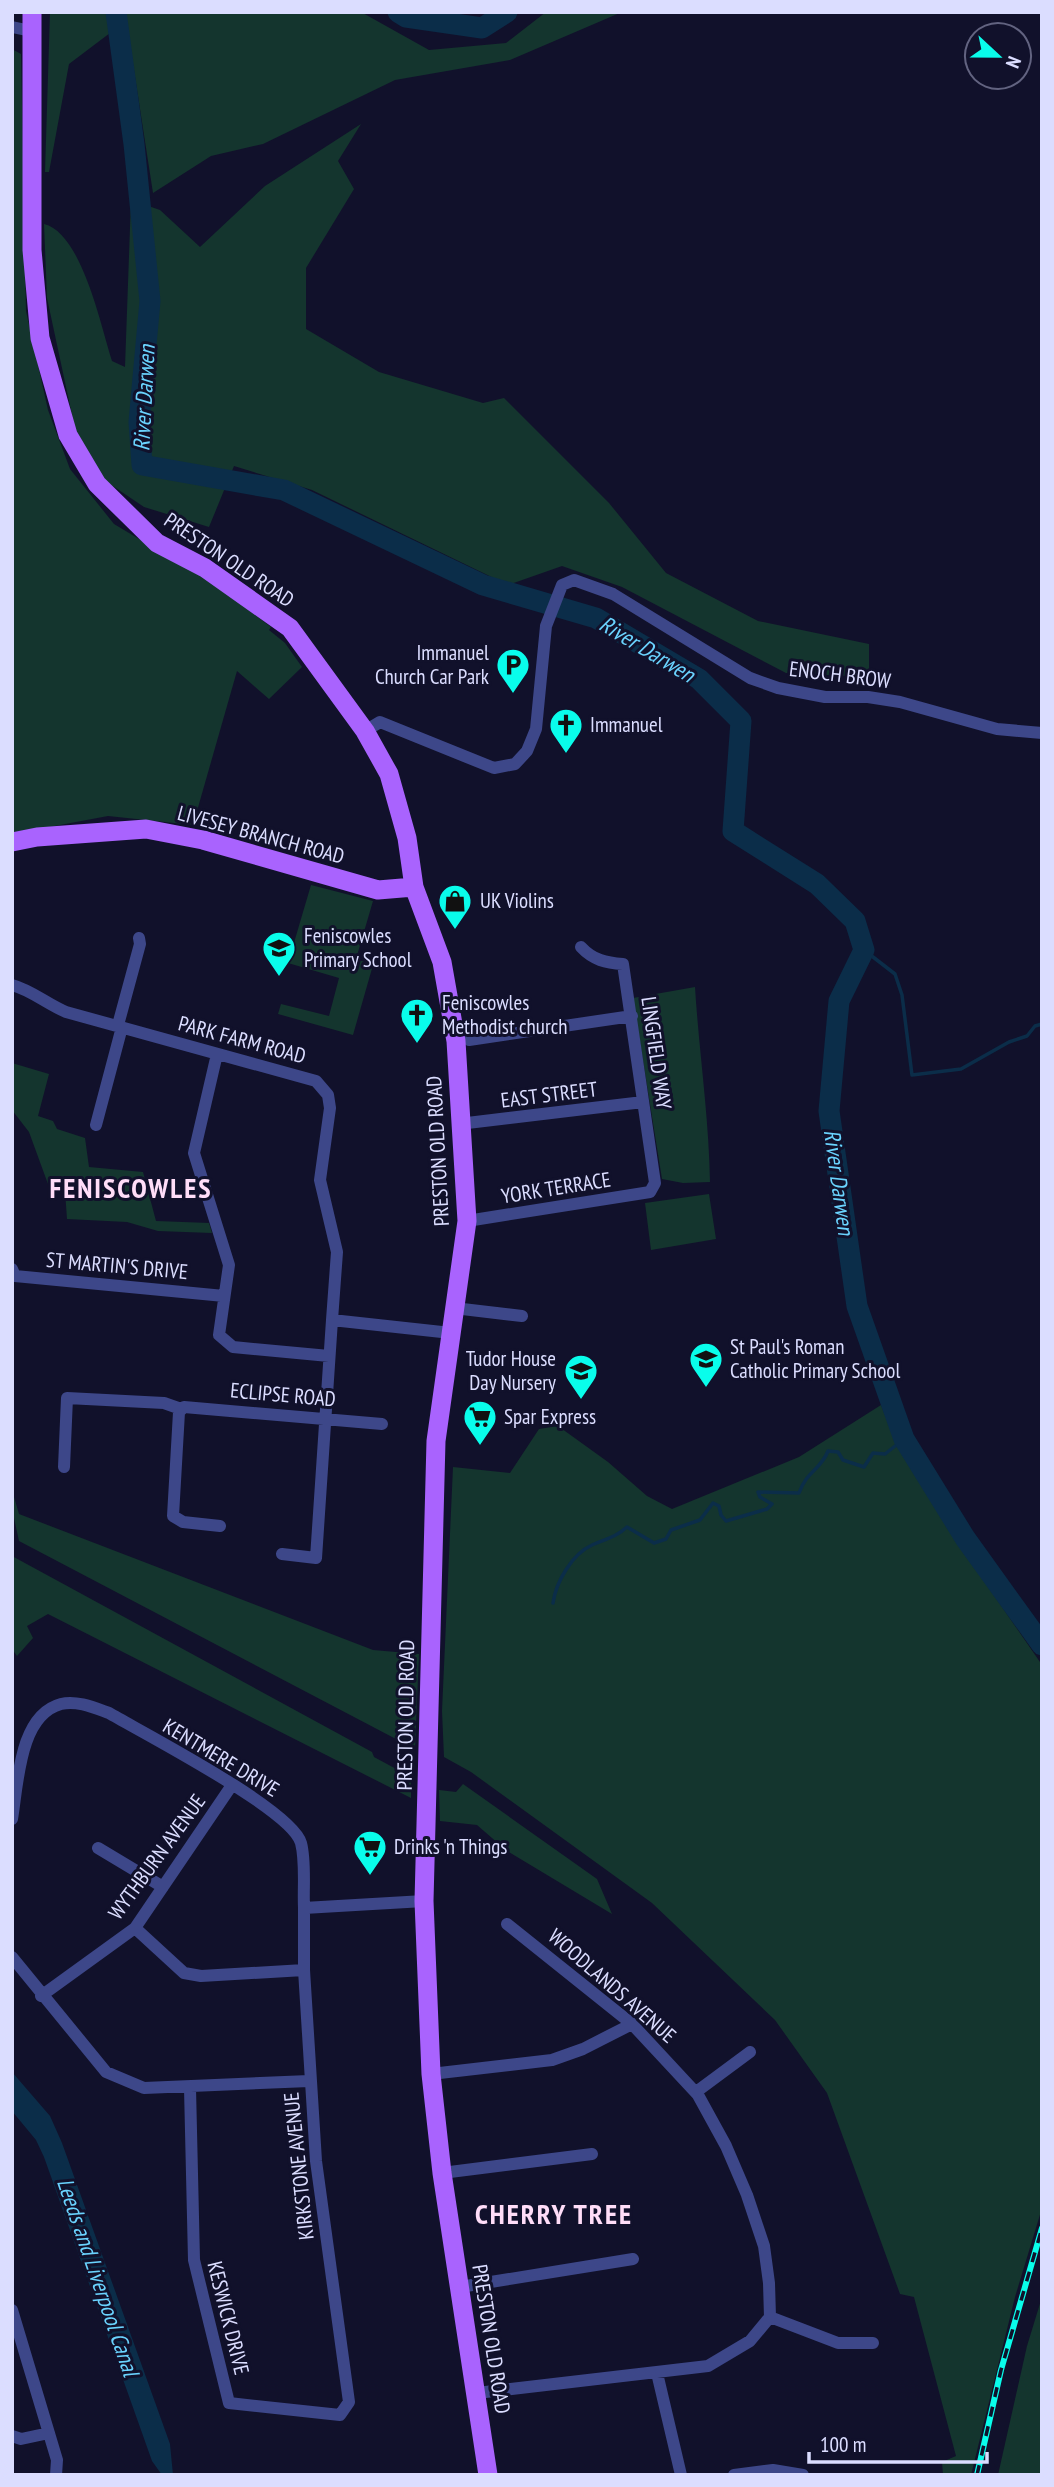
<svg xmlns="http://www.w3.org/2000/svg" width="1054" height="2487" viewBox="0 0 1054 2487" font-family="'PT Sans Narrow',sans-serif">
<rect width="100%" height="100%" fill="#11112b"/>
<path fill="#14352e" d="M50,12h58l2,21 -41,31 -20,108h-4z
M125,12h236l68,38 77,-7 40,-31h76l-112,48 -115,20 -132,64 -52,12 -58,37z
M12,49l9,5 5,257 22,99 22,59 44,55 97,58 60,45 -2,3 16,13 17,24 -33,32 -32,-28 -44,154 -85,-9 -96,18z
M361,124l-23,37 16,28 -48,79v61l73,43 104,31 21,-5 105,105 57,70 92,48 111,23v33l-83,-4 -164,-86 -60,-21 -54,19 -196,-95 -78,-24 -25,61 -65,-20 -43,-29 -26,-49 -28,-131 -3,-74c38,9 57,103 68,137l13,6 6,-167 29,10 40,37 65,-61z
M311,885l62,16 -17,58 17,6 -20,70 -75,-21 3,-10 48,12 10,-38 -51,-15z
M695,987c4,65 14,130 15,195l-27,1 -21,-4 -29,-181z
M12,1063l37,11 -11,42 15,5 4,8 28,9 4,29 54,5 13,49 53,2 3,10 -54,-2 -31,-9 -60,-3 -2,-28 -13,4 -23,-63 -17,-22z
M709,1194l7,45 -65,11 -6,-47z
M881,1405l10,25 56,97 95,138v543l-27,89 -44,178h-28l-1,-13 14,-6 -42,-159 -14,-3 -73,-201 -52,-73 -123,-117 -181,-131 -27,-15 -2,-46 11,-244 57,6 29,-44 19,-3 50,36 39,34 25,13 127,-52z
M12,1490l7,24 354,136 46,4 -4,95 -396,-208 -7,-32z
M12,1556l360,196 2,5 37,20v21l-363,-184 -21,12 6,12 -16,18 -5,-7z
M463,1784l134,95 15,35 -105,-63 -30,-26 -37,-4 -1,-31 17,2z
M1042,2297v178h-44l29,-129z"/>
<path fill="#0b2d49" d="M12,2072l38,44 12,27 108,301 3,31h-11l-10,-14 -108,-304 -8,-17 -24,-29z"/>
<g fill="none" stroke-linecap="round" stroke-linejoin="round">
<path stroke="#0b2d49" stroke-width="3.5" d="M864,950l31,24 7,21 10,80 49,-6 48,-27 18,-6 8,-10 7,-2
M553,1603c3,-21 19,-49 39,-58 13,-6 23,-7 35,-18l27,16 12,-4 5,-9 29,-10 13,-17 6,3 2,9 5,6 41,-12 5,-5 -12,-7 -2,-5 41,1c9,-24 21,-22 29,-42l10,1 5,8 21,7 9,-14 12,1 19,-15"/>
<path stroke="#0b2d49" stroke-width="21" d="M116,12l18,132 16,157 -11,121 3,43 142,25 199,95 113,33 103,61 42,42 -8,110 84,53 38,37 9,29 -25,51 -10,110 28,195 47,133 61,99 77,107
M398,12l8,5 76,11 25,-16"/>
<path stroke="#3d4789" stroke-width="12" d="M12,27l19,4
M365,731l15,-9 114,46 21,-4 12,-13 9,-22 10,-103 16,-41 12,-5 39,14 137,84 28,10 47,9h43l32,5 97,27 45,4
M12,985c19,5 35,19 54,27l250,69 12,14 2,13 -10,72 17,72 -5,68 119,13
M118,1025l22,-81 -1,-6
M469,1040l163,-24
M217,1054l-23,99 35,112 -10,70 14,12 96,9
M459,1124l184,-22
M96,1125l26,-98
M467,1221l183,-29 5,-9 -32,-219c-17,-1 -30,-4 -42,-17
M12,1269l3,7 209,20
M454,1308l68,8
M64,1467l3,-69 97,5 17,6
M220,1526l-37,-4 -10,-6 6,-104 5,-5 198,17
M282,1554l34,4 16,-238
M12,1819c6,-35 7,-104 49,-115 16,-4 34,4 48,9 36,21 183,97 192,130 5,19 2,45 3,65l120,-7
M98,1848l65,39
M135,1928l49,45 17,3 103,-6
M12,1957l94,115 38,16 165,-7
M41,1996l94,-68 97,-143
M431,2074l121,-14 31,-11 49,-25
M190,2088l4,172 35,143 111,12 9,-13 -33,-241 -12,-191v-62
M696,2092l54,-40
M442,2173l150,-19
M460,2287l173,-28
M12,2310l45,150 -1,15
M770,2317l68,26h35
M657,2373l24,102
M477,2393l231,-27 42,-25 20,-24 -1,-34 -5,-37 -17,-51 -21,-49 -28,-51 -66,-71 -125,-100
M12,2436l9,3 28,-6
M734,2475l39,-5 30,5"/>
<path stroke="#a963fe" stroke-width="19" d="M32,12v238l8,88 28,97 29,49 60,59 48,25 85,60 75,103 24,43 18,64 7,49 28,75 14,79 11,180 -31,220 -12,460 7,173 11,99 46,302
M12,842l25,-5 109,-8 57,11 175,50 36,-3"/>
<defs>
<path id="rail" d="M977,2475l24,-105 41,-142"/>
</defs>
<use href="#rail" stroke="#09fdeb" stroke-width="6"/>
<use href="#rail" stroke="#11112b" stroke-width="3.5" stroke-dasharray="10" stroke-linecap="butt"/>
</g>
<defs>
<symbol id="parking-pin" viewBox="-11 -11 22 30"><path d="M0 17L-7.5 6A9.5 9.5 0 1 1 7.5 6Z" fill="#09fdeb" stroke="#11112b"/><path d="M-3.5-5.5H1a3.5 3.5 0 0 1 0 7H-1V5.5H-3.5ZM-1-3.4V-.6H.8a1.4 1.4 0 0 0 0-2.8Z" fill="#111"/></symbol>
<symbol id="church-pin" viewBox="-11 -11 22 30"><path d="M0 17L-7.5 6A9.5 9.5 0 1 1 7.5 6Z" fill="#09fdeb" stroke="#11112b"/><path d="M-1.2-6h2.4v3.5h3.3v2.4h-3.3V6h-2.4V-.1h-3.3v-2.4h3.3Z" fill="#111"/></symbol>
<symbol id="shop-pin" viewBox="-11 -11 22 30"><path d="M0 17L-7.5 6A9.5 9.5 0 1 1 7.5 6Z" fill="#09fdeb" stroke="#11112b"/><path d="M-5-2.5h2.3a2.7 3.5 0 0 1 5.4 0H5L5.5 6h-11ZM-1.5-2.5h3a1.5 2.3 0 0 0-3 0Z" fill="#111"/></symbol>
<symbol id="school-pin" viewBox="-11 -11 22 30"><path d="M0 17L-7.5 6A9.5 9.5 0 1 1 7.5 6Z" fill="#09fdeb" stroke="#11112b"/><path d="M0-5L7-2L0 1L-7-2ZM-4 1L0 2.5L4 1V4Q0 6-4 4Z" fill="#111"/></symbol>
<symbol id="supermarket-pin" viewBox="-11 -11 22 30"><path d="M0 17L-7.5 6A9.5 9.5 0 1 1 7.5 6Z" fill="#09fdeb" stroke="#11112b"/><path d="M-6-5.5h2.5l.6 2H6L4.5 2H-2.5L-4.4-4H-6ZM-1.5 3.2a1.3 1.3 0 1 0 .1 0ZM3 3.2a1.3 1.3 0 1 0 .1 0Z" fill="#111"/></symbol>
</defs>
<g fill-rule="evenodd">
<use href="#parking-pin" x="494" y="646" width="38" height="52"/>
<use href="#church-pin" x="547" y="706" width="38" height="52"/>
<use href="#shop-pin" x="436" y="882" width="38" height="52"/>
<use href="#school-pin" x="260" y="929" width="38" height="52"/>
<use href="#church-pin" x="398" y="996" width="38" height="52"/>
<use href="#school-pin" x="687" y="1340" width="38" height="52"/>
<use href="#school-pin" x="562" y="1352" width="38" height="52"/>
<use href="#supermarket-pin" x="461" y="1398" width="38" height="52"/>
<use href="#supermarket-pin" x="351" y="1828" width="38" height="52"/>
</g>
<g text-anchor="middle" stroke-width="6" stroke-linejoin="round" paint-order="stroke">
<g font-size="21" fill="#dbddff" stroke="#11112b">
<text transform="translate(229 560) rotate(34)" y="7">PRESTON OLD ROAD</text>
<text transform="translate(840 675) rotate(7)" y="7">ENOCH BROW</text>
<text transform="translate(261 835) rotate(15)" y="7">LIVESEY BRANCH ROAD</text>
<text transform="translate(242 1040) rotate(15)" y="7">PARK FARM ROAD</text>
<text transform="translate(656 1053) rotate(82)" y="7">LINGFIELD WAY</text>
<text transform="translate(549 1095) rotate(-7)" y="7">EAST STREET</text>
<text transform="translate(438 1151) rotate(-93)" y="7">PRESTON OLD ROAD</text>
<text transform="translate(556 1188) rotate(-9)" y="7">YORK TERRACE</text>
<text transform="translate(117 1266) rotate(5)" y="7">ST MARTIN'S DRIVE</text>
<text transform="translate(283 1395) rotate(5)" y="7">ECLIPSE ROAD</text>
<text transform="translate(406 1715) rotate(-89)" y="7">PRESTON OLD ROAD</text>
<text transform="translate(221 1758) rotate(31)" y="7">KENTMERE DRIVE</text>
<text transform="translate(157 1857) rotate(-54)" y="7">WYTHBURN AVENUE</text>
<text transform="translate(612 1986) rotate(41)" y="7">WOODLANDS AVENUE</text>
<text transform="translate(299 2166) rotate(-96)" y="7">KIRKSTONE AVENUE</text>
<text transform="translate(228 2318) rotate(76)" y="7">KESWICK DRIVE</text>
<text transform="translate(491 2339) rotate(81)" y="7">PRESTON OLD ROAD</text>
</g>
<g font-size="21" fill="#dbddff" stroke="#11112b" text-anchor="start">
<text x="489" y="660" text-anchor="end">Immanuel<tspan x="489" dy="24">Church Car Park</tspan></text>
<text x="590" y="732">Immanuel</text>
<text x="480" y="908">UK Violins</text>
<text x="304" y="943">Feniscowles<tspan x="304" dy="24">Primary School</tspan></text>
<text x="442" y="1010">Feniscowles<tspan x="442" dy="24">Methodist church</tspan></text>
<text x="730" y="1354">St Paul's Roman<tspan x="730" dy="24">Catholic Primary School</tspan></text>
<text x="556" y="1366" text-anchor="end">Tudor House<tspan x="556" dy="24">Day Nursery</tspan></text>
<text x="504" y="1424">Spar Express</text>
<text x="394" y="1854">Drinks 'n Things</text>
</g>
<g font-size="23" font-style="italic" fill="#6ad3fe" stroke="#11112b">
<text transform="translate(144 398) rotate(-87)" y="8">River Darwen</text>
<text transform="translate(647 649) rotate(31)" y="8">River Darwen</text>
<text transform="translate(839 1182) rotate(82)" y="8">River Darwen</text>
<text transform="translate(98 2277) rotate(71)" y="8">Leeds and Liverpool Canal</text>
</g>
<g font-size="28" font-weight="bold" letter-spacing="2" fill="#ffddf8" stroke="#11112b">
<text x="131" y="1198">FENISCOWLES</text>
<text x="554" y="2224">CHERRY TREE</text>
</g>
</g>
<rect width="1054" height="2487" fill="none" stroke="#dbddff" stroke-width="28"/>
<g transform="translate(998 56) rotate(112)"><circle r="33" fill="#11112b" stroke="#626380" stroke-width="2"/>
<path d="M0-5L12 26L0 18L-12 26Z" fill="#09fdeb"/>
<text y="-10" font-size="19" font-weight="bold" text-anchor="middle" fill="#dbddff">N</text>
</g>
<path d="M809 2452v10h178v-10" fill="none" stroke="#dbddff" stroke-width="3.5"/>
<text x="820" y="2452" font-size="21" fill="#dbddff" stroke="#11112b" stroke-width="5" paint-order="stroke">100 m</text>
</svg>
